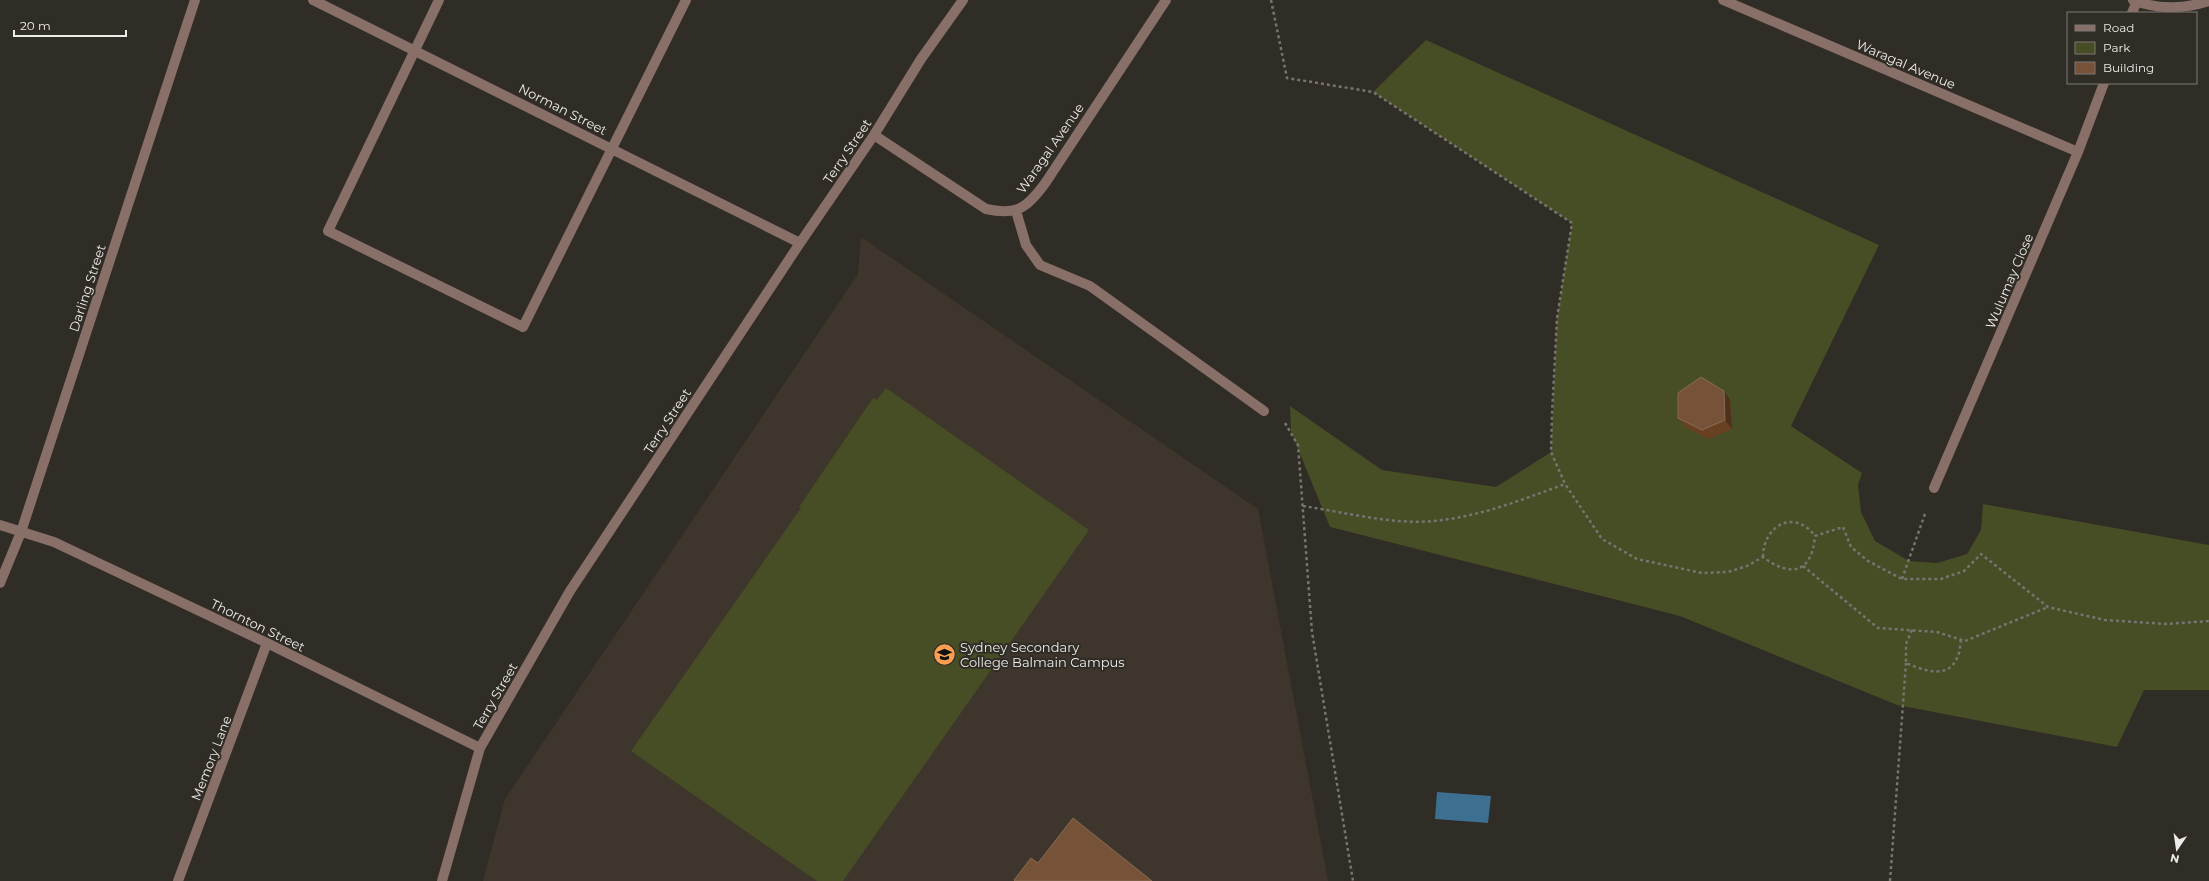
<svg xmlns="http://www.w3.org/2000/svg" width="2209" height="881" viewBox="0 0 2209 881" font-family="Montserrat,sans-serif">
<rect width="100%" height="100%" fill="#302c26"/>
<path fill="#3e362c" d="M861,237l397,272 70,372h-845l22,-82 353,-525z"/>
<path fill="#474d25" d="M1426,40l453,205 -88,181 71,47 -4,12 3,27 14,29 34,20 28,2 30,-9 14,-24 2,-26 226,41v145h-65l-27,57 -220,-42 -217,-89 -350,-89 -39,-95 -1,-26 92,64 114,17 55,-35 6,-134 15,-95 -199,-131z
M886,388l203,142 -246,351h-26l-186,-130 170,-243 -2,-1 74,-109 4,2z"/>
<path fill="#3d6f90" d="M1437,792l54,4 -3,27 -53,-4z"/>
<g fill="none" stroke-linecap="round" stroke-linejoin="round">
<path stroke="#787470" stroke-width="2.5" stroke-dasharray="3 3" stroke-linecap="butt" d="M1271,0l16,78 86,14 199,131 -15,95 -5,96 -1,38 14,32 37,55 35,20 65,14 26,-1 19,-6 16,-9c28,21 49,16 52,-21l28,-9 8,20 17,14 34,18h39l23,-8 17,-17 67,53 57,13 61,4 43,-3
M1285,423l13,22 14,187 41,249
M1303,506c40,6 89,19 130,15 46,-4 88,-21 132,-37
M1763,557c0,-31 31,-49 52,-21
M1803,566l75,62 59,4 28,9 83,-34
M1902,579l24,-68
M1912,630l-6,14v19c16,7 42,17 51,-5 3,-5 3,-13 4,-19
M1890,881l16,-218"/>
<path stroke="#886f67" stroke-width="10" d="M313,0l487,243
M439,0l-111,231 195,96 163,-327
M1723,0l355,152
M2133,0c24,10 52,9 76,1
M2132,13l5,-12
M874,135l112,74c32,7 42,-2 60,-27l120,-182
M1016,211l10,34 14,20 50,21 174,125
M1934,488l144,-336 26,-69
M0,525l54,17 213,101 213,105
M0,583l21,-51 174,-532
M178,881l89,-238
M442,881l38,-133 90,-157 230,-348 74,-108 47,-76 42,-59"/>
</g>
<path fill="#684123" d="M1730,400l2,29 -24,10 -23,-12 -7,-9z"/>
<path fill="#4c311b" d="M1724,391l6,9 2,29 -7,-9z"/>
<path fill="#765338" stroke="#896b54" d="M1701,377l23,14 1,29 -23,10 -24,-12v-25z
M1073,818l79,63h-137l-1,-1 17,-22 7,5z"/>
<defs>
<symbol id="school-disc" viewBox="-11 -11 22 22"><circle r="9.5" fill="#fb9e50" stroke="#302c26"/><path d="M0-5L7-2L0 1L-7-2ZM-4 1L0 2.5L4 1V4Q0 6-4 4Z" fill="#111"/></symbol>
</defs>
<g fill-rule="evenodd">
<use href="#school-disc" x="932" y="642" width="25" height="25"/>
</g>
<g text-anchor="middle" stroke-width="4" stroke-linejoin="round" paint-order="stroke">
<g font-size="13" fill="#eeebe8" stroke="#302c26">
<text transform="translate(1906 64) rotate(23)" y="5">Waragal Avenue</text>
<text transform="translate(563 109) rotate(27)" y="5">Norman Street</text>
<text transform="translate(1050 148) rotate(-55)" y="5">Waragal Avenue</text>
<text transform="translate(847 151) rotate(-56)" y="5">Terry Street</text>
<text transform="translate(2009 281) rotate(-67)" y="5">Wulumay Close</text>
<text transform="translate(87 288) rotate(-72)" y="5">Darling Street</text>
<text transform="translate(667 421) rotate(-57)" y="5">Terry Street</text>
<text transform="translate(258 625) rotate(26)" y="5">Thornton Street</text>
<text transform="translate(495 696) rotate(-60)" y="5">Terry Street</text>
<text transform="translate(211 758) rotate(-69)" y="5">Memory Lane</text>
</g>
<g font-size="13" fill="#eeebe8" stroke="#302c26" text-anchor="start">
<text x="960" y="652">Sydney Secondary<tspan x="960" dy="15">College Balmain Campus</tspan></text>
</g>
</g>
<rect x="2067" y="12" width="130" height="72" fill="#302c26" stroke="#7c7874"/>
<rect x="2075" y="25" width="20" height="6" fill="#886f67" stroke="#7c7874"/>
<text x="2103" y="32" font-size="12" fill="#eeebe8">Road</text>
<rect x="2075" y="42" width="20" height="12" fill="#474d25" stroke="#7c7874"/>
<text x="2103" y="52" font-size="12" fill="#eeebe8">Park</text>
<rect x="2075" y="62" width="20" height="12" fill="#765338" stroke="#7c7874"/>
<text x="2103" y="72" font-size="12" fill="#eeebe8">Building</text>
<g transform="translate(2177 849) rotate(193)" stroke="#302c26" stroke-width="3" paint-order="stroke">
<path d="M0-3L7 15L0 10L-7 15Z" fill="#eeebe8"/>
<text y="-6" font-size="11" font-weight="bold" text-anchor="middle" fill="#eeebe8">N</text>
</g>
<path d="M14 30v6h112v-6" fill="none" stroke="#eeebe8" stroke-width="2"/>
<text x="20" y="30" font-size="12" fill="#eeebe8" stroke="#302c26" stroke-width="3" paint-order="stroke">20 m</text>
</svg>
